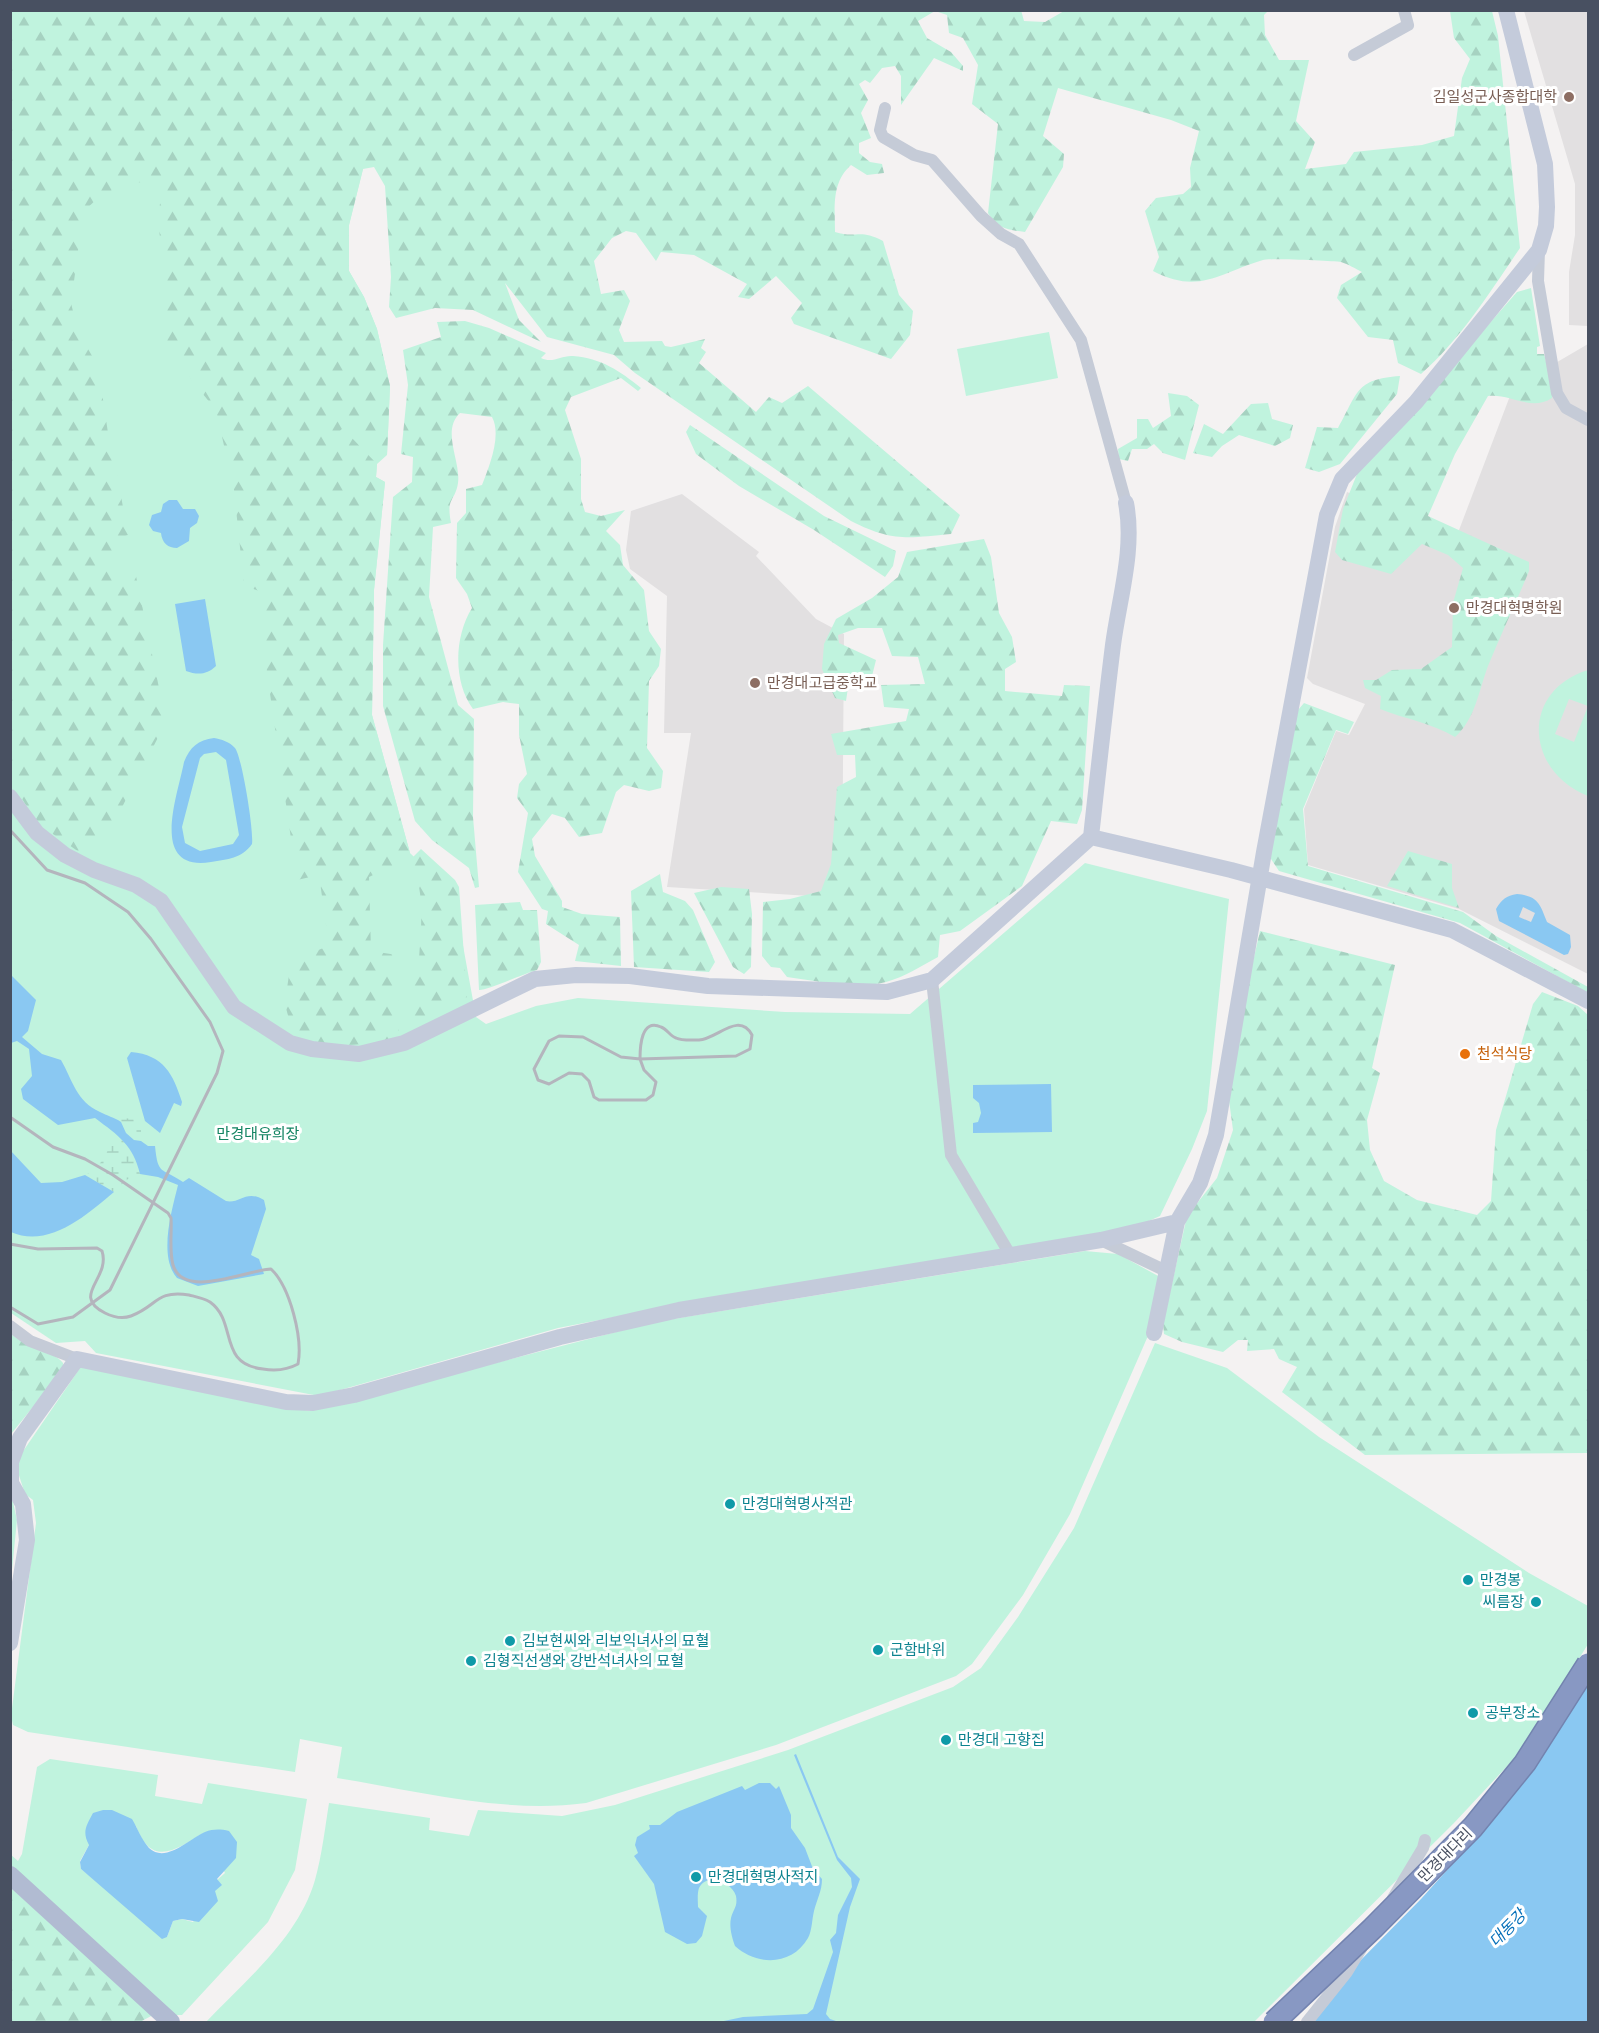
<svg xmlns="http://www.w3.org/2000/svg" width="1599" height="2033" viewBox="0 0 1599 2033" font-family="'Varela Round','Noto Sans KR',sans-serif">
<defs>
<pattern id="forest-firs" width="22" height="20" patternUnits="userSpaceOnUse" patternTransform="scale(1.5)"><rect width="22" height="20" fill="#c0f3de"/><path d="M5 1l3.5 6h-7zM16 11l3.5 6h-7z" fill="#a6d2c1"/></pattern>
<pattern id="wetland-marsh" width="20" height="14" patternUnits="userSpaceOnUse" patternTransform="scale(1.5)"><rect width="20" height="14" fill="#c0f3de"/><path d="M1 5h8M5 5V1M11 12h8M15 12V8" fill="none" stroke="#a6d2c1"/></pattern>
</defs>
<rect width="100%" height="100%" fill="#f4f2f2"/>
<path fill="#e2e0e1" d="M1524,11h64v315l-19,-1v-53l6,-37v-51z
M1588,344v630l-129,-65 -151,-44 -4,-56 32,-78 13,4 16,-31 -52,-20 -6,-6 28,-151 12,-35 109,46 57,-150z
M682,494l77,58 -3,4 60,63 28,15 -2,264 -175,-11 24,-154h-27l3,-137 -37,-27 -4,-19 5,-39z"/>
<path fill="#c0f3de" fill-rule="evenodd" d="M11,11l352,158 -14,56v46l15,26 13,32 13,57 -3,69 -10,9 -1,13 9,5 -11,108 -2,125 38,138 44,43 22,121 10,7 50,-18 42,-8 207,14 125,2 175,-151 144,36 -22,212 -15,38 -32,67 -34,15 -444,73 -124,24 -239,68 -223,-43 -11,-12 -29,2 -45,-30z
M1049,332l9,46 -92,18 -9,-47z
M1588,670v126c-63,-25 -68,-105 0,-126zM1569,699l19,7 -14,36 -19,-8z
M1085,1251l33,3 42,23 -9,52 -81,185 -47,81 -51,69 -16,12 -180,69 -190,58c-82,11 -168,-12 -249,-25l5,-31 -42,-8 -5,33 -267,-40 -15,-7 -2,-9 25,-193 -3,-23 -8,-6 -10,-31 65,-95 13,-4 216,47 346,-89z
M1155,1343l72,25 92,69 210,136 59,33v38l-63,103 -71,76 -200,199h-1048c40,-42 92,-84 109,-142 7,-25 10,-52 14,-77l101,15 -1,12 40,6 9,-26 84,6 53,-11 173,-55 165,-63 28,-19 37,-51 56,-89z
M11,1493l6,27 -6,60z
M50,1759l108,16 -3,21 47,8 6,-21 99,16 -12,71 -27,52 -86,93h-8l-163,-148 -1,-13 8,7 4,-7 15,-87zM103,1810l33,16c15,41 39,25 67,7l22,40 -8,7 -3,11 -21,31 -11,-3 -9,2 -6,16 -86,-68 -1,-8 9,-16z"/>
<path fill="url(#forest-firs)" d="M1021,10l3,11 21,1 19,-11h204l-4,4 1,20 14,25h30l-13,61 19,21 -10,27 41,-5 8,-12 68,-7 32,-9 8,-58 8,-19 -16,-21 -4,-27h42l6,25 22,212c-30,44 -59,91 -99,126l-23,-11 -5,-23 -25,-3 -31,-39 4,-13 21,-13c-6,-3 -14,-8 -21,-10 -7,-1 -73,-4 -78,-2 -44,13 -64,35 -110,11l6,-14 -14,-46 11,-13 27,-4 8,-7 -1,-19 9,-37 -28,-11 -113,-32 -15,48 21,18 -1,13 -38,65c-18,-2 -28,-4 -37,-19l10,-89 -26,-20 6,-39 -15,-27 -14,-5 -2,-18 -12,-4 -17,10 9,17 24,14 12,14v5l-29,-13 -33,47v-29l-6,-10 -13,2 -12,15 -5,-3 -6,4 9,16 -7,13 10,25 -12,5v10l11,9 12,2 2,9 -17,2 -16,-10c-20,18 -16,43 -16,67 22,7 24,-4 48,9l16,54 14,16 -3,24 -19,24 -97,-35 -3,-6 11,-15 -26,-27 -27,23 -11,-2 9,-13 -53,-29 -33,-3 -5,9 -20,-28 -10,-2 -14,7 -18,23 7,33 23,-4 6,11 -11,29 5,12 38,-1 3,5 6,1 34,-8 -4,9 5,4 -7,11 57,49 13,-15 13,6 26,-17 152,129 -9,19c-43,4 -59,8 -100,-13l-216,-148 -21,-18 -67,-18 -42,-54 14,37 22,22 -68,-32 -38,-2 -39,10 -7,-11 2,-30 -6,-91 -11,-19 -11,2 -14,56v46l15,26 13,32 13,57 -3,69 -37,-35 -11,12 10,3 28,29 -1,13 9,5 -11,108 -2,125 38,138 -8,8 -33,16 2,74 26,4 2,83c-34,7 -105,20 -113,-31 -1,-14 4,-33 5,-47l38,-14 -10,-71 -22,5 -31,-214 -5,-74 -17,-7 -10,-95 -18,-80 -23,-28 -29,-46 1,-44 -7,-75 4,-27c-6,-3 -12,-8 -18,-8 -20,0 -52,15 -61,33l-12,88 7,29 20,34 10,67 -7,12 13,12 14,78 -17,6 5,34 20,1 30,146 -62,120 -22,12 -45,-31 -26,-42v-770z
M1531,288l9,58 -3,1v7h7l9,34 -1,10c-21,14 -42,-5 -64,-2l-33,58 -27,62 101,46v9c-13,32 -28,63 -41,95 -9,24 -13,54 -33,71 -23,-14 -50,-18 -75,-28l1,-13 -16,-8 -2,-8h13l16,-10 29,-1 31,-22 1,-44 10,-35 -15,-13 -26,-11 -31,30 -49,-14 -7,-8 8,-43 14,-35 160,-182z
M465,321l24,7 57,25 -5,5c12,6 20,-3 32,-2 28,2 47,15 68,32l-3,3 -17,-13 -50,19 -6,13 16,49v40l4,13 16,4 24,-6 -19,21 14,14 3,20 21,25 5,41 12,18 -2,17 -10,15 -2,67 16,23 -2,17 -12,3 -25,-6 -8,7 -14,41 -23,4 -14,-19 -13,-4 -20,25 3,17 27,45v6l20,7 38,3 1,49 -46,-5 4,-16 -33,-21 2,-13 -6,-2 -24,-37 10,-59 -11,-15 2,-14 8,-10 -8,-39v-31l-16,-2 -30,7c-20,-27 -19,-72 -1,-101l-5,-14 -11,-16 1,-55 9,-10v-24l16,-4c7,-18 20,-50 10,-68l-32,-4c-19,18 1,48 -2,70 -3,19 -12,14 -7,40l-18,4 -4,70 29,108 16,14 -1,98 6,70 -4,1 -6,-20 -37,-28 -17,-19 -32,-115v-61l10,-148 19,-15 1,-25 -12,-3 7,-69 -5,-35 38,-13 -4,-15z
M1400,376l-3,18 -57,70 -21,8 -14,-4 12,-41 21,1c20,-35 17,-49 62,-52z
M1168,393l19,3 12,9 -14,55 -22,-7 -9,-9 -7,5h-15l-4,12 -9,-2 -1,-10 19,-11v-19h11l5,9 18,-12z
M1268,403l4,16 21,6 -3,13 -15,8 -36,-11 -17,11 -10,11 -19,-4 11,-29 19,10 28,-30z
M690,425l134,91 72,35 -3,15 -8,11 -71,-47 -75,-44 -43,-32 -10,-22z
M984,539l7,18 8,56 13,24 4,25 -11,7v22l57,5 2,-11 26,1 -8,124 -5,14 -26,-3 -29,65 -62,45 -20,4 -2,22c-17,9 -33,20 -52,25 -31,8 -68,-1 -99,-5l-7,-9 -9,-1 -9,-11 1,-54 27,-3 31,-8 10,-27 6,-77 19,-10 -1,-22h-18l-6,-21 75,-13 3,-12 -25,-2 -3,-22 44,-1 -7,-27 -26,-1 -10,-28h-24l-20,7 1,8 37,17 -5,20 -11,2 -10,-8 -4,27 -11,-3 -13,-29 2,-25 12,-25 36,-21 26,-21 9,-25z
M1304,703l50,19 -6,12 -12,-4 -33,79 5,57 155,46 33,24 92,51v6l-128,-70 -181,-52 -8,-12v-6l27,-143z
M421,849l34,31 4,7 8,110 -52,30 -7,-4 4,-60 7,-4c2,-33 7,-68 -9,-99z
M1408,851l44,13v24l7,20 -72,-22z
M660,874l3,18 22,9 8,9 22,52 -6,10 -75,-5 -3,-76z
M721,887l28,2 3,25 -1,53 -7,7 -11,-7 -39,-74z
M520,902l3,8h14l4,52 -4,8c-11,3 -52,21 -58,20l-4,-85z
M1260,931l135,34 -23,103 8,5 -13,47 3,30 14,31 33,19 60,15 14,-14 5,-71 37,-126 9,-12 36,14 10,9v438l-223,2 -83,-63 15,-25 -18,-8 -5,-10 -27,2 1,-11h-10l-15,12 -41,-10 -18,-8 -1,-10 24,-108 30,-38 16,-48 -5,-37 11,-70z
M11,1334c15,13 43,17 52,29v7l-52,64z
M10,1887l143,128 -13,7h-129z"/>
<path fill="url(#wetland-marsh)" d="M115,1117l26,3v21l-11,-3 -9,-16z
M114,1132l20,20 6,22 -14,6 -12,12 -29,-17c16,-6 25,-26 29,-43z"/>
<path fill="#8ac8f2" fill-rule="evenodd" d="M169,500h8l6,9h12l4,7 -2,7 -7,5 -1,13 -12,7c-9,0 -15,-5 -16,-15l-8,-2 -4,-6 3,-10 9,-3 2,-8z
M205,599l11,67c-9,9 -19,9 -30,5l-11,-67z
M214,738c7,1 16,4 21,10 7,9 19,83 17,96 -11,15 -24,15 -41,18 -63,10 -33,-67 -27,-100 6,-15 14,-22 30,-24zM216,752l10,8 13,75 -6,9 -33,7 -15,-8 -3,-16 18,-69 4,-4z
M1517,894c21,2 23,10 30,28l23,13 1,12 -3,7 -4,1 -65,-34 -3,-12c6,-10 10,-13 21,-15zM1523,907l12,6 -4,9 -12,-5z
M11,975l25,25 -8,31 -6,6 20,17 19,6c12,21 15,41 39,52 7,4 14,5 21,10l5,11 8,7 7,1 7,5h7c3,30 6,21 28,36l6,-4 37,23c14,3 20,-12 38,-1l2,9 -15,46 8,4 5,15 -66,12 -21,-8c-19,-22 -5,-68 1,-93l-20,-8 -18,-3c-7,-29 -21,-38 -45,-56l-37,7 -35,-26 -2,-10 11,-13 -3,-27 -12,-8 -6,2z
M131,1052c33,3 42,22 51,50l-1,4 -7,-3 -14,30 -15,-12 -18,-63z
M1051,1084l1,48 -79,1v-10l5,-1 3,-9 -2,-10 -6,-5v-13z
M10,1150l31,33 21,-1 23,-7 29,17c-27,23 -66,57 -103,40z
M1588,1682v340h-278l43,-54 68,-69 73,-81z
M796,1754l42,103 22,22 -10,28 -24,107 4,5 9,3h-120l24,-5 64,-3 6,-5 20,-57 -3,-12 6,-7 2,-18 14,-28 -1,-9 -14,-18 -43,-105z
M759,1783h11l6,6 3,-3 12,29v13l14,20 8,21 9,10c0,12 -5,20 -8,32 -2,8 -2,20 -6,27 -16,28 -51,28 -73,8 -3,-8 -6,-19 -4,-28 2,-9 7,-11 5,-22 -4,-14 -29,-24 -37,-8 -2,6 -1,14 -1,19l9,9 -5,20 -6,7 -9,1 -22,-12 -11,-48 -20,-28 4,-3 -3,-8 2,-8 13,-8 -1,-4h11l17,-13 65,-26 3,4z
M103,1810h9l20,9c6,10 9,20 17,29 17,16 41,-10 56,-16 8,-3 15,-3 24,-1l8,11 -1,16 -19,21 5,6 -7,6 3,10 -19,21 -17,-3 -9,2 -6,16 -5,2 -81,-70 -1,-7 9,-17c-7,-13 -3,-19 4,-32z"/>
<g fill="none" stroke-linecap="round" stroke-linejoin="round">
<path stroke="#c5cbd7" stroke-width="12" d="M1354,55l54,-30 -4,-15
M885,108l-5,22 3,7 31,18 18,5 49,56 20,18 18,10 62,96 45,163
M1539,250l-1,31 19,112 9,15 22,12
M932,980l19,175 60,101
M1101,1240l65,31
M10,1326l20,15 47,18
M1393,1898l30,-50 2,-8
M1307,2022l40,-50 14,-23"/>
<path stroke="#c4cbdb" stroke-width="16" d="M10,797l27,36 28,22 29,15 42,15 25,16 73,106 56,36 22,6 47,5 45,-11 131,-64 41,-4 54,1 78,10 179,6 45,-12 159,-143c7,-64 14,-128 22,-192 6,-46 22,-96 13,-142
M1091,837l140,33 221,60 136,71
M1154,1333l23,-111 23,-39 16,-48 48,-283 63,-337 15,-36 74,-77 123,-152 7,-24 1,-19 -2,-43 -39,-154
M10,1643l17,-103 -4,-36 -12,-21v-21l9,-24 57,-79 209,43 27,1 41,-8 206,-58 119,-27 422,-70 76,-18"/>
<path stroke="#b1bbd2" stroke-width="18" d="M10,1875l161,147"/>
<path stroke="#b4b5bd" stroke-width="3" d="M10,830l37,40 38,13 43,29 23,27 59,83 13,29 -6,22 -107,217 -37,27 -35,7 -28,-17
M640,1059l-19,-2 -38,-20 -24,-1 -10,5 -15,28 4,11 11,4 20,-11 13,1 7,7 5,16 5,3h47l7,-5 3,-13 -12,-12 -4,-11c0,-12 1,-41 21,-32 6,2 9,9 15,11 6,3 17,2 23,2 18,-1 40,-29 53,-5l-2,14 -14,7 -96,3
M10,1117l43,30 32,12 28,16 55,38 3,5c1,15 -2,32 2,47 10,35 74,5 98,4 19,18 32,69 27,95 -11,6 -23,7 -35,5 -46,-5 -25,-47 -53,-67 -7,-4 -13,-5 -21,-7 -34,-5 -31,11 -58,21 -8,3 -18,1 -26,-3 -35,-18 6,-34 -3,-62l-5,-3 -59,1 -28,-5"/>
<defs>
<path id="highway-bridge" d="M1274,2022l99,-94 100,-101 52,-64 63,-99"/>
</defs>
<use href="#highway-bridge" stroke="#7383af" stroke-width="24" stroke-linecap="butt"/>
<use href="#highway-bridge" stroke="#8898c3" stroke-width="21"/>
</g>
<g fill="#8d6e63" stroke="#fff" stroke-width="2">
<circle cx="1569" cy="97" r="6"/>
<circle cx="1454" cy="608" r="6"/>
<circle cx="755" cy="683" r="6"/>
</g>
<circle fill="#e8710a" stroke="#fff" stroke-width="2" cx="1465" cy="1054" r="6"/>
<g fill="#0f9aa8" stroke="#fff" stroke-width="2">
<circle cx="730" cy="1504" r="6"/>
<circle cx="1468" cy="1580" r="6"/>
<circle cx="1536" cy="1602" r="6"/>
<circle cx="510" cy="1641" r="6"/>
<circle cx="878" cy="1650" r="6"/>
<circle cx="471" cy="1661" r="6"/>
<circle cx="1473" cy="1713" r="6"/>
<circle cx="946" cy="1740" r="6"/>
<circle cx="696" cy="1877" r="6"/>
</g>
<g text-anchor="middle" stroke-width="6" stroke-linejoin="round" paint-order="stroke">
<g font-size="15" fill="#785e54" stroke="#fff" text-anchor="start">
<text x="1557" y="102" text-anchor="end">김일성군사종합대학</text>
<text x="1466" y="613">만경대혁명학원</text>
<text x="767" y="688">만경대고급중학교</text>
</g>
<g font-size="15" fill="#c56008" stroke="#fff" text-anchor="start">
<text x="1477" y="1059">천석식당</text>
</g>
<g font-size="15" fill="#128361" stroke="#fff">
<text x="258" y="1139">만경대유희장</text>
</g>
<g font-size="15" fill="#0d838f" stroke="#fff" text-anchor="start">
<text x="742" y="1509">만경대혁명사적관</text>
<text x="1480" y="1585">만경봉</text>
<text x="1524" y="1607" text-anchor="end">씨름장</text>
<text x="522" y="1646">김보현씨와 리보익녀사의 묘혈</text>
<text x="890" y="1655">군함바위</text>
<text x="483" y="1666">김형직선생와 강반석녀사의 묘혈</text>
<text x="1485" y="1718">공부장소</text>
<text x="958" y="1745">만경대 고향집</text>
<text x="708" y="1882">만경대혁명사적지</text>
</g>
<g font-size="15" fill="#485061" stroke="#fff">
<text transform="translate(1445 1855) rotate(-45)" y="5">만경대다리</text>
</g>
<g font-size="16" font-style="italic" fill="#046fb9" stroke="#fff">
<text transform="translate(1507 1928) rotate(-46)" y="6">대동강</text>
</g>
</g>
<rect width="1599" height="2033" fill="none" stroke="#485061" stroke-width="24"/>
</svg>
